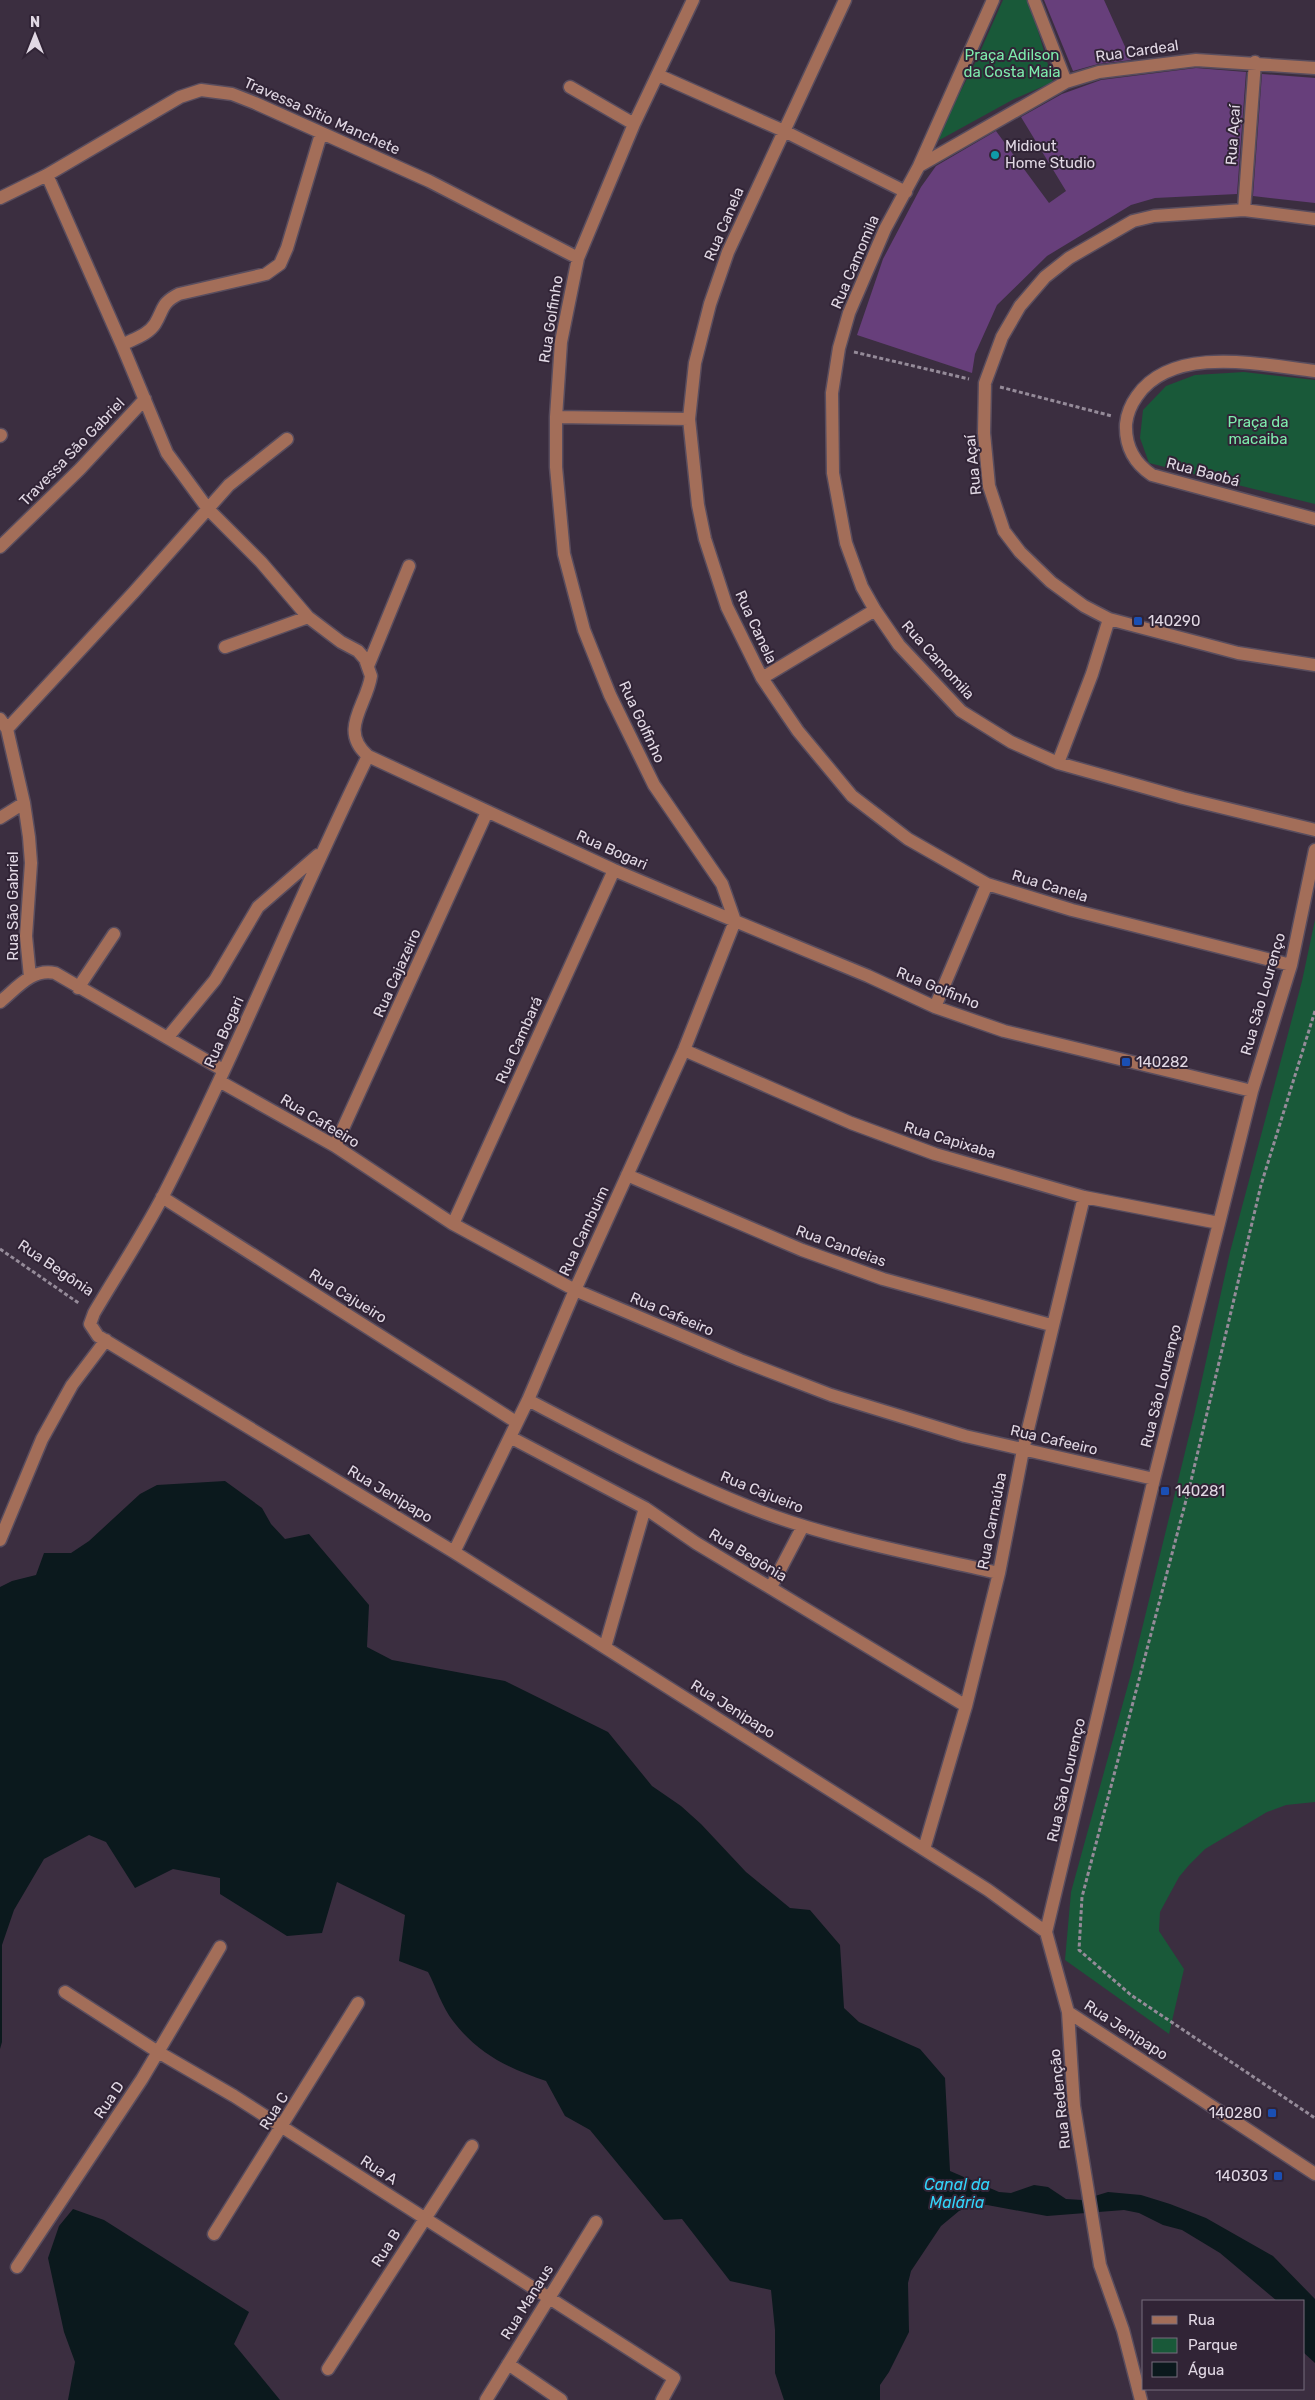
<svg xmlns="http://www.w3.org/2000/svg" width="1315" height="2400" viewBox="0 0 1315 2400" font-family="Rubik,sans-serif">
<rect width="100%" height="100%" fill="#3b2e40"/>
<path fill="#195939" d="M1003,0h26l24,82 -39,17 -80,44 41,-80z
M1244,372l71,8v124l-166,-41 -9,-25 3,-28 23,-24 29,-11z
M1315,920v882l-29,3 -19,7 -62,37 -16,16 -10,12 -19,35 -1,19 25,38 -15,65 -104,-74 6,-68 60,-218 64,-263 35,-159 72,-271z"/>
<path fill="#0b191d" d="M225,1481l37,27 9,16 14,15 24,-5 60,71 -2,42 25,13 113,21 103,51 44,54 29,20 20,18 45,48 44,36 20,2 30,35 4,63 15,14 61,27 25,29 5,93 49,21 12,1 23,-8 14,2 18,12 16,1 26,-8 33,3 29,9 36,14 67,38 42,43v64l-11,-10v-52h-27l-57,-48 -38,-23 -19,-5 -24,-12 -15,-3 -77,6 -60,-11h-14l-14,6 -18,15 -30,45 -3,12 1,49 -20,40 -9,13v15h-96l-9,-27v-43l-4,-40 -41,-9 -48,-62 -18,1 -74,-90 -25,-14 -19,-35c-38,-13 -68,-27 -93,-60 -11,-14 -17,-34 -25,-49l-29,-11 6,-46 -68,-33 -15,51 -35,3 -67,-42v-16l-47,-9 -38,19 -29,-46 -17,-7 -45,24 -30,51 -12,35v97l-2,7v-462l12,-6 24,-6 8,-22h27l18,-12 51,-47 17,-9z
M73,2209l31,11 145,92 -15,32 46,56h-212l7,-38 -11,-30 -16,-74 11,-32z"/>
<path fill="#673f7b" d="M1044,0h60l27,60 -33,4 -25,7z
M1196,68l50,4 -9,122 -82,4 -24,7 -84,51 -50,49 -22,49 -3,19 -115,-38 26,-76 38,-72 15,-21 60,-35 53,72 17,-12 -45,-74 41,-23 39,-14z
M1262,74l53,4v125l-62,-7z"/>
<g fill="none" stroke-linecap="round" stroke-linejoin="round">
<defs>
<path id="minor" d="M693,0l-59,124 -56,134 -17,84 -5,75v50l8,87 20,76 26,65 44,90 68,99 13,37 133,55 67,31 69,24 248,60
M845,0l-117,252 -18,52 -15,59 -6,56 9,86 7,34 22,68 35,71 36,53 54,65 56,43 79,45 85,26 219,55
M1034,0l32,82
M1315,68l-119,-8 -97,12 -33,10 -147,84 -34,63 -36,84 -10,35 -7,45 1,80 13,70 16,44 13,23 24,35 62,66 50,31 47,21 125,35 132,32
M658,75l126,56 122,61
M570,87l64,37
M919,166l74,-166
M47,175l75,170 45,108 41,56 53,53 47,55 33,25 17,9 7,8 6,17c-4,29 -33,54 -3,80l246,114 121,51 -51,129 -109,240 -47,110 -74,152
M0,198l47,-23 133,-78 21,-7 31,4 23,9 174,78 149,77
M1244,210l11,-148
M1315,219l-71,-9 -90,6 -21,5 -64,37 -24,19 -25,29 -18,31 -17,46 -1,50 5,53 15,45 16,21 31,30 33,24 25,13 129,34 77,12
M122,345c11,-6 26,-10 33,-21 9,-15 6,-21 24,-30l87,-20 14,-10 7,-16 34,-114
M1315,371c-53,-6 -142,-27 -178,25 -5,7 -10,18 -11,28 -1,23 8,39 26,51l163,44
M556,417l133,2
M0,436l1,-1
M0,547l80,-78 65,-70
M225,647l83,-30
M368,666l41,-100
M762,678l113,-68
M0,719l7,10 17,74 5,34 2,26 -5,73 4,41
M7,729l127,-137 95,-107 58,-46
M368,756c-71,145 -131,296 -205,440 -21,40 -46,78 -69,117l-4,11 8,12 356,216 534,338 58,42 22,80 6,94 26,159 23,65 18,70
M1058,763l34,-89 17,-55
M0,818l24,-15
M78,988l36,-54
M0,1002c17,-14 32,-34 55,-29l168,97
M935,1007l52,-123
M168,1037l47,-57 43,-73 60,-52
M684,1050l167,73 84,31 149,43 135,26
M219,1081l116,65 118,78 122,66 165,70 91,35 134,41 189,43
M335,1146l152,-334
M627,1175l175,75 81,29 168,46
M162,1197l354,225
M453,1224l161,-354
M528,1400c74,39 150,79 229,110 75,29 163,45 242,63
M510,1437l135,71 51,35 270,163
M0,1540l42,-101 30,-54 34,-45
M771,1587l32,-61
M605,1647l40,-139
M924,1849l42,-143 33,-133 24,-123 61,-253
M1046,1932l108,-453 65,-256 33,-132 39,-126 24,-115
M65,1992l93,60 76,44 440,282 -12,22
M1068,2012l247,162
M214,2234l144,-231
M17,2267l125,-188 78,-132
M508,2364l53,36
M328,2369l144,-223
M486,2400l110,-178"/>
</defs>
<use href="#minor" stroke="#594d5e" stroke-width="15"/>
<path stroke="#958b99" stroke-width="3" stroke-dasharray="4 2.5" stroke-linecap="butt" d="M854,352l115,27
M1000,387l112,29
M1315,1011l-54,174 -71,300 -108,412 -3,53 52,45 184,123
M0,1249l80,55"/>
<use href="#minor" stroke="#a36e59" stroke-width="12"/>
</g>
<circle fill="#0f9aa8" stroke="#312436" stroke-width="2" cx="995" cy="155" r="5"/>
<g fill="#1a4fb4" stroke="#312436" stroke-width="2">
<rect x="1133" y="616" width="10" height="10" rx="2.5"/>
<rect x="1121" y="1057" width="10" height="10" rx="2.5"/>
<rect x="1160" y="1486" width="10" height="10" rx="2.5"/>
<rect x="1267" y="2108" width="10" height="10" rx="2.5"/>
<rect x="1273" y="2171" width="10" height="10" rx="2.5"/>
</g>
<g text-anchor="middle" stroke-width="4" stroke-linejoin="round" paint-order="stroke">
<g font-size="15" fill="#e1d8e4" stroke="#312436">
<text transform="translate(1137 51) rotate(-8)" y="5">Rua Cardeal</text>
<text transform="translate(322 116) rotate(24)" y="5">Travessa Sítio Manchete</text>
<text transform="translate(1233 135) rotate(-86)" y="5">Rua Açaí</text>
<text transform="translate(724 224) rotate(-67)" y="5">Rua Canela</text>
<text transform="translate(855 262) rotate(-67)" y="5">Rua Camomila</text>
<text transform="translate(551 319) rotate(-81)" y="5">Rua Golfinho</text>
<text transform="translate(72 452) rotate(-46)" y="5">Travessa São Gabriel</text>
<text transform="translate(973 465) rotate(-96)" y="5">Rua Açaí</text>
<text transform="translate(1203 472) rotate(15)" y="5">Rua Baobá</text>
<text transform="translate(756 627) rotate(65)" y="5">Rua Canela</text>
<text transform="translate(938 660) rotate(48)" y="5">Rua Camomila</text>
<text transform="translate(642 722) rotate(65)" y="5">Rua Golfinho</text>
<text transform="translate(612 850) rotate(24)" y="5">Rua Bogari</text>
<text transform="translate(1050 886) rotate(17)" y="5">Rua Canela</text>
<text transform="translate(13 906) rotate(-90)" y="5">Rua São Gabriel</text>
<text transform="translate(397 973) rotate(-66)" y="5">Rua Cajazeiro</text>
<text transform="translate(938 988) rotate(22)" y="5">Rua Golfinho</text>
<text transform="translate(1263 994) rotate(-74)" y="5">Rua São Lourenço</text>
<text transform="translate(224 1032) rotate(-66)" y="5">Rua Bogari</text>
<text transform="translate(519 1040) rotate(-66)" y="5">Rua Cambará</text>
<text transform="translate(320 1121) rotate(31)" y="5">Rua Cafeeiro</text>
<text transform="translate(950 1140) rotate(17)" y="5">Rua Capixaba</text>
<text transform="translate(584 1231) rotate(-65)" y="5">Rua Cambuim</text>
<text transform="translate(841 1246) rotate(20)" y="5">Rua Candeias</text>
<text transform="translate(56 1268) rotate(34)" y="5">Rua Begônia</text>
<text transform="translate(348 1296) rotate(32)" y="5">Rua Cajueiro</text>
<text transform="translate(672 1314) rotate(23)" y="5">Rua Cafeeiro</text>
<text transform="translate(1161 1386) rotate(-76)" y="5">Rua São Lourenço</text>
<text transform="translate(1054 1440) rotate(13)" y="5">Rua Cafeeiro</text>
<text transform="translate(762 1492) rotate(22)" y="5">Rua Cajueiro</text>
<text transform="translate(390 1494) rotate(31)" y="5">Rua Jenipapo</text>
<text transform="translate(992 1521) rotate(-79)" y="5">Rua Carnaúba</text>
<text transform="translate(748 1555) rotate(31)" y="5">Rua Begônia</text>
<text transform="translate(733 1709) rotate(32)" y="5">Rua Jenipapo</text>
<text transform="translate(1066 1780) rotate(-77)" y="5">Rua São Lourenço</text>
<text transform="translate(1126 2030) rotate(33)" y="5">Rua Jenipapo</text>
<text transform="translate(1060 2099) rotate(-96)" y="5">Rua Redenção</text>
<text transform="translate(109 2100) rotate(-56)" y="5">Rua D</text>
<text transform="translate(274 2111) rotate(-58)" y="5">Rua C</text>
<text transform="translate(379 2170) rotate(33)" y="5">Rua A</text>
<text transform="translate(386 2248) rotate(-58)" y="5">Rua B</text>
<text transform="translate(527 2302) rotate(-58)" y="5">Rua Manaus</text>
</g>
<g font-size="15" fill="#7eecad" stroke="#312436">
<text x="1012" y="60">Praça Adilson<tspan x="1012" dy="17">da Costa Maia</tspan></text>
<text x="1258" y="427">Praça da<tspan x="1258" dy="17">macaiba</tspan></text>
</g>
<g font-size="15" fill="#e1d8e4" stroke="#312436" text-anchor="start">
<text x="1005" y="151">Midiout<tspan x="1005" dy="17">Home Studio</tspan></text>
<text x="1148" y="626">140290</text>
<text x="1136" y="1067">140282</text>
<text x="1175" y="1496">140281</text>
<text x="1262" y="2118" text-anchor="end">140280</text>
<text x="1268" y="2181" text-anchor="end">140303</text>
</g>
<g font-size="16" font-style="italic" fill="#32d4fa" stroke="#312436">
<text x="957" y="2190">Canal da<tspan x="957" dy="18">Malária</tspan></text>
</g>
</g>
<rect x="1142" y="2300" width="162" height="90" fill="#312436" stroke="#776c7c"/>
<rect x="1152" y="2316" width="25" height="8" fill="#a36e59" stroke="#776c7c"/>
<text x="1188" y="2325" font-size="15" fill="#e1d8e4">Rua</text>
<rect x="1152" y="2338" width="25" height="15" fill="#195939" stroke="#776c7c"/>
<text x="1188" y="2350" font-size="15" fill="#e1d8e4">Parque</text>
<rect x="1152" y="2362" width="25" height="15" fill="#0b191d" stroke="#776c7c"/>
<text x="1188" y="2375" font-size="15" fill="#e1d8e4">Água</text>
<g transform="translate(35 35)" stroke="#312436" stroke-width="4" paint-order="stroke">
<path d="M0-4L9 19L0 12L-9 19Z" fill="#e1d8e4"/>
<text y="-8" font-size="14" font-weight="bold" text-anchor="middle" fill="#e1d8e4">N</text>
</g>
</svg>
